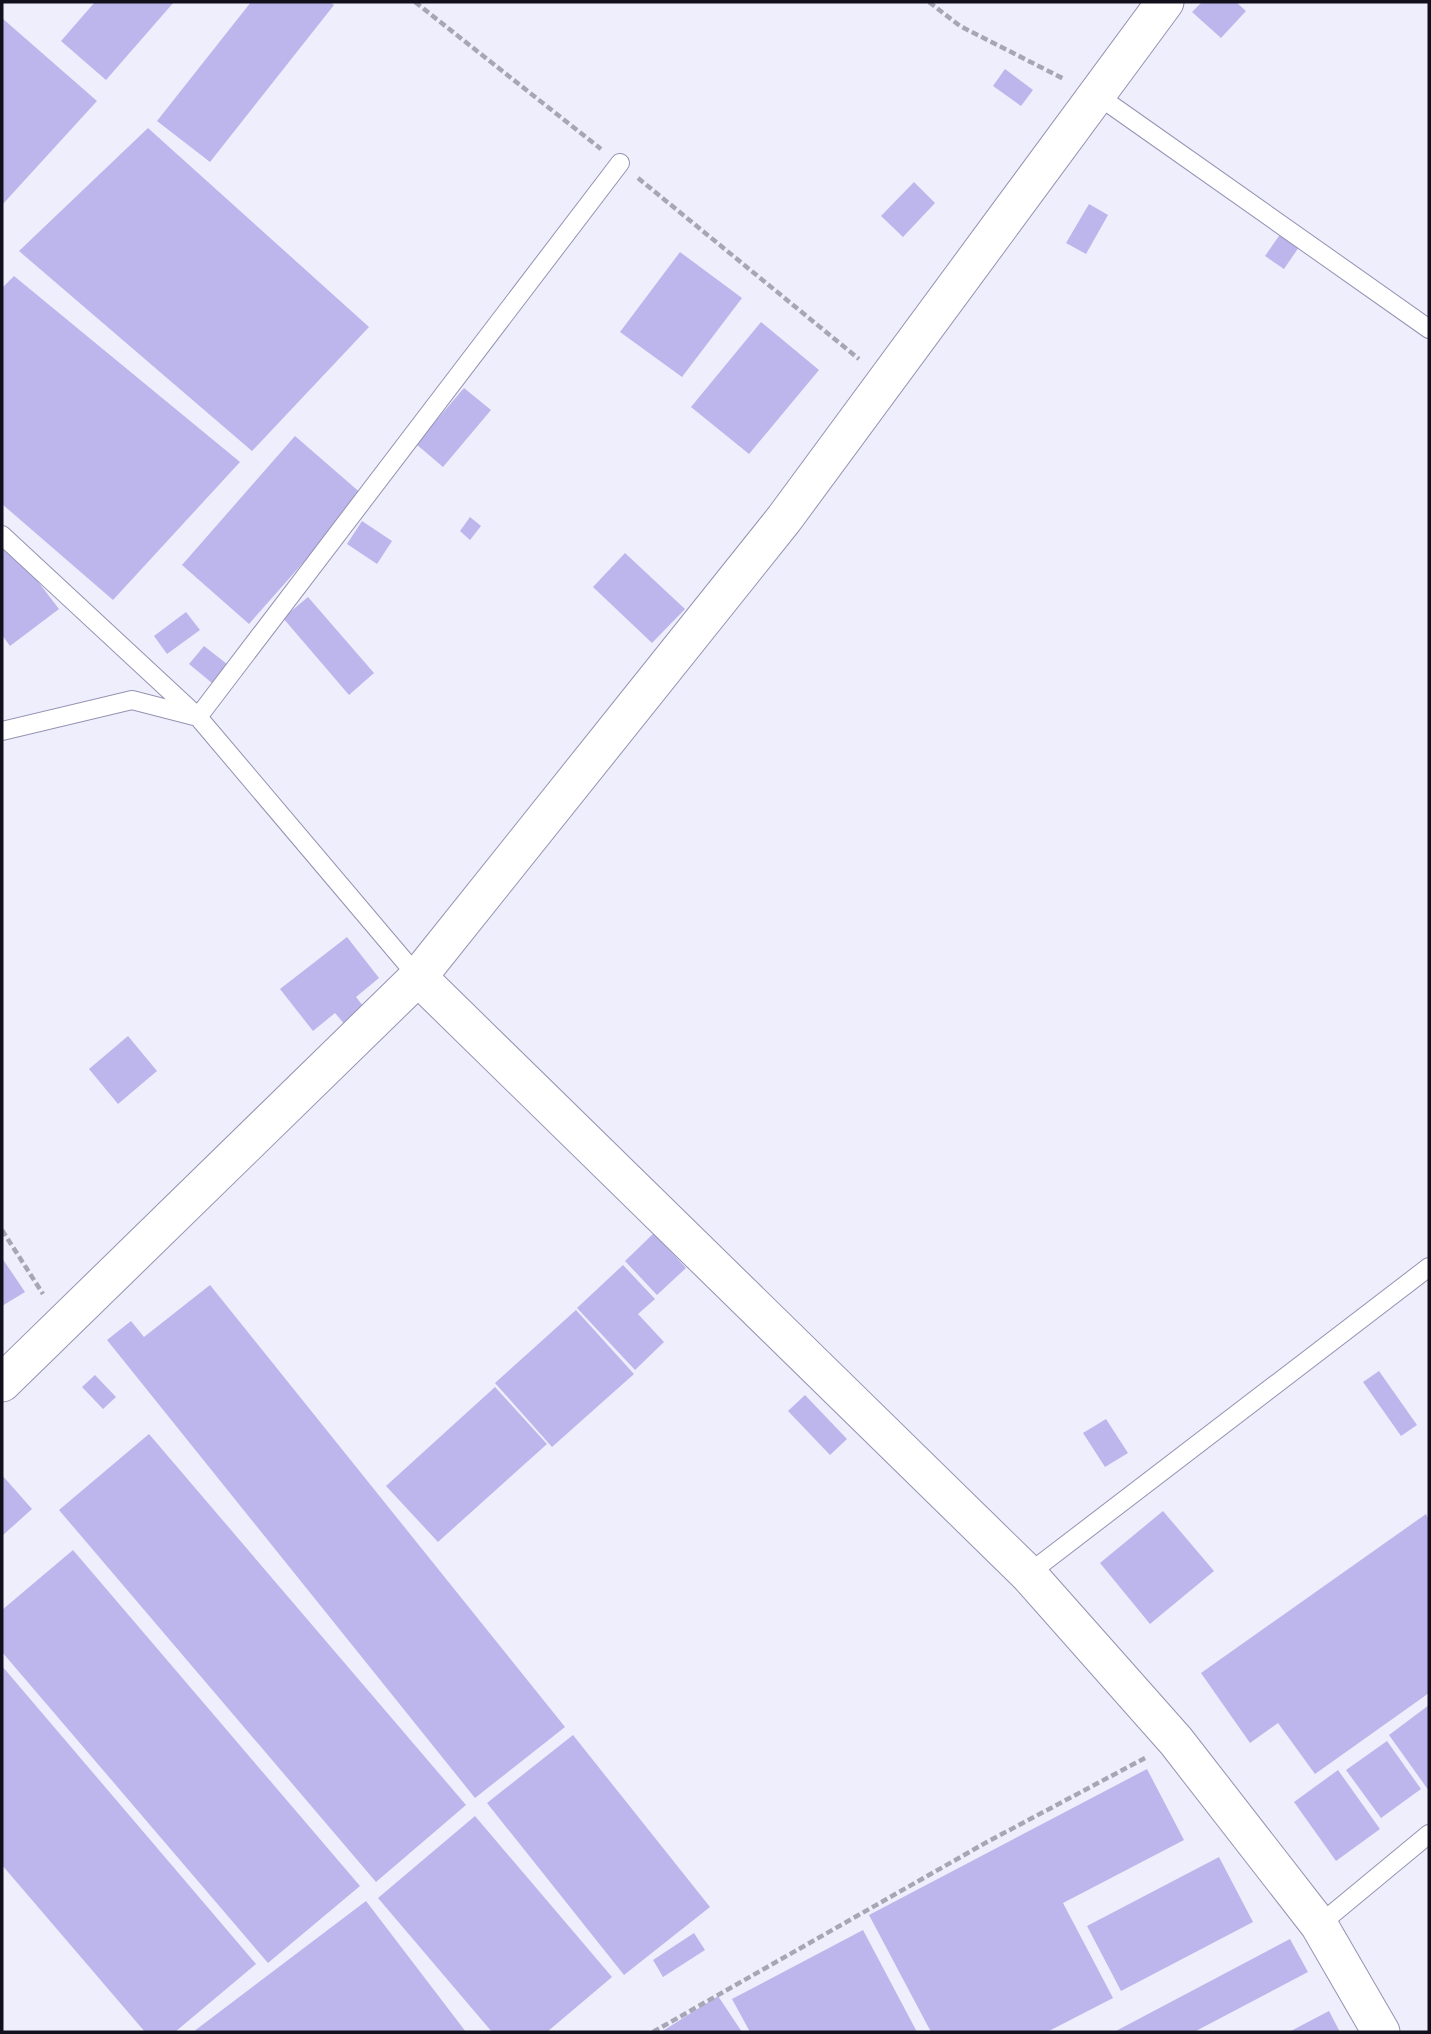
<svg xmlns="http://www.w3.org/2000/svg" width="1431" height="2034" viewBox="0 0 1431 2034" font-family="Jost,sans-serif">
<rect width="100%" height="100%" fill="#efeefd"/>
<path fill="#bcb6ec" d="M95,2h79l-68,78 -45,-39z
M251,2h79l4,3 -124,157 -53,-41z
M1202,2h34l10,9 -25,27 -29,-26z
M2,18l95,83 -95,104z
M1005,69l28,21 -12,16 -28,-20z
M148,128l221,199 -117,124 -233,-200z
M914,182l21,21 -32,34 -22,-21z
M1089,204l19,11 -22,39 -20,-11z
M1281,233l18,14 -15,22 -19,-13z
M680,252l62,46 -60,79 -62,-45z
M14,276l226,186 -127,138 -111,-96v-216z
M761,322l58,48 -70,84 -58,-47z
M464,388l27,22 -48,57 -27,-23z
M295,436l68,59 -114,129 -67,-59z
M470,517l11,9 -11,14 -10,-9z
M362,521l30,20 -15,23 -30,-20z
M10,545l49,64 -49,37 -8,-11v-84z
M625,553l60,56 -33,34 -59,-56z
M308,597l66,76 -25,22 -66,-77z
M186,612l14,18 -33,24 -13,-18z
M204,646l23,18 -15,19 -23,-19z
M347,937l32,41 -23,19 10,13 -20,16 -11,-13 -22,18 -33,-42z
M128,1036l29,35 -39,33 -29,-35z
M654,1233l32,35 -29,27 -32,-34z
M2,1258l23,34 -23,14z
M623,1265l32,34 -17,15 26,28 -29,28 -58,-62z
M210,1285l355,442 -90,71 -368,-458 24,-19 13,16z
M576,1310l58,64 -82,73 -57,-64z
M1379,1371l38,54 -16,11 -38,-54z
M95,1375l21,22 -13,12 -21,-22z
M495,1387l52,57 -109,98 -52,-56z
M805,1395l42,44 -17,16 -42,-44z
M1106,1419l22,34 -23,14 -22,-34z
M149,1434l317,371 -90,77 -317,-372z
M2,1475l30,34 -30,27z
M1163,1511l51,60 -64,53 -50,-61z
M1426,1514l3,6v173l-114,81 -37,-51 -28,20 -49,-70z
M73,1550l287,336 -92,77 -266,-311v-42z
M2,1666l254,298 -81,68h-30l-143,-167z
M1429,1705v86l-40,-56z
M573,1735l137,172 -86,68 -137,-172z
M1387,1741l34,48 -40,29 -35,-48z
M1147,1769l37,71 -121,63 50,95 -66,34h-116l-62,-117z
M1338,1770l42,59 -44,32 -42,-59z
M475,1816l137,161 -65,55h-55l-114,-134z
M1219,1857l34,65 -132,69 -34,-65z
M366,1901l100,131h-273z
M863,1930l54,102h-167l-18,-33z
M694,1933l11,17 -42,27 -10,-17z
M1290,1939l18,33 -114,60h-80z
M718,1996l24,36h-81z
M1329,2011l11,21h-51z"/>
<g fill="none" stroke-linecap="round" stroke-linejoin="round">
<defs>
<path id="service" d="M1097,95l332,234
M2,535l196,182 220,260
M2,731l130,-31 66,17 422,-554
M1028,1574l401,-307
M1319,1925l110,-91"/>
<path id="minor" d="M418,977l610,597 148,167 143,184 62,107
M2,1383l416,-406 366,-458 381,-517"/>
</defs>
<use href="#service" stroke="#9592b3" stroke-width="20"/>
<use href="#minor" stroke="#9592b3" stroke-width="39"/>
<path stroke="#a7a6b4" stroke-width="4.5" stroke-dasharray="7 3.5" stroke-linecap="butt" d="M415,2l186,147
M929,2l31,24 104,53
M638,178l221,181
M2,1230l41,64
M653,2032l334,-190 158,-84"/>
<use href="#service" stroke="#fff" stroke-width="18"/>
<use href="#minor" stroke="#fff" stroke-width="37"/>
</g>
<rect width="1431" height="2034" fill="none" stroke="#12101c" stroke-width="7"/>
</svg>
